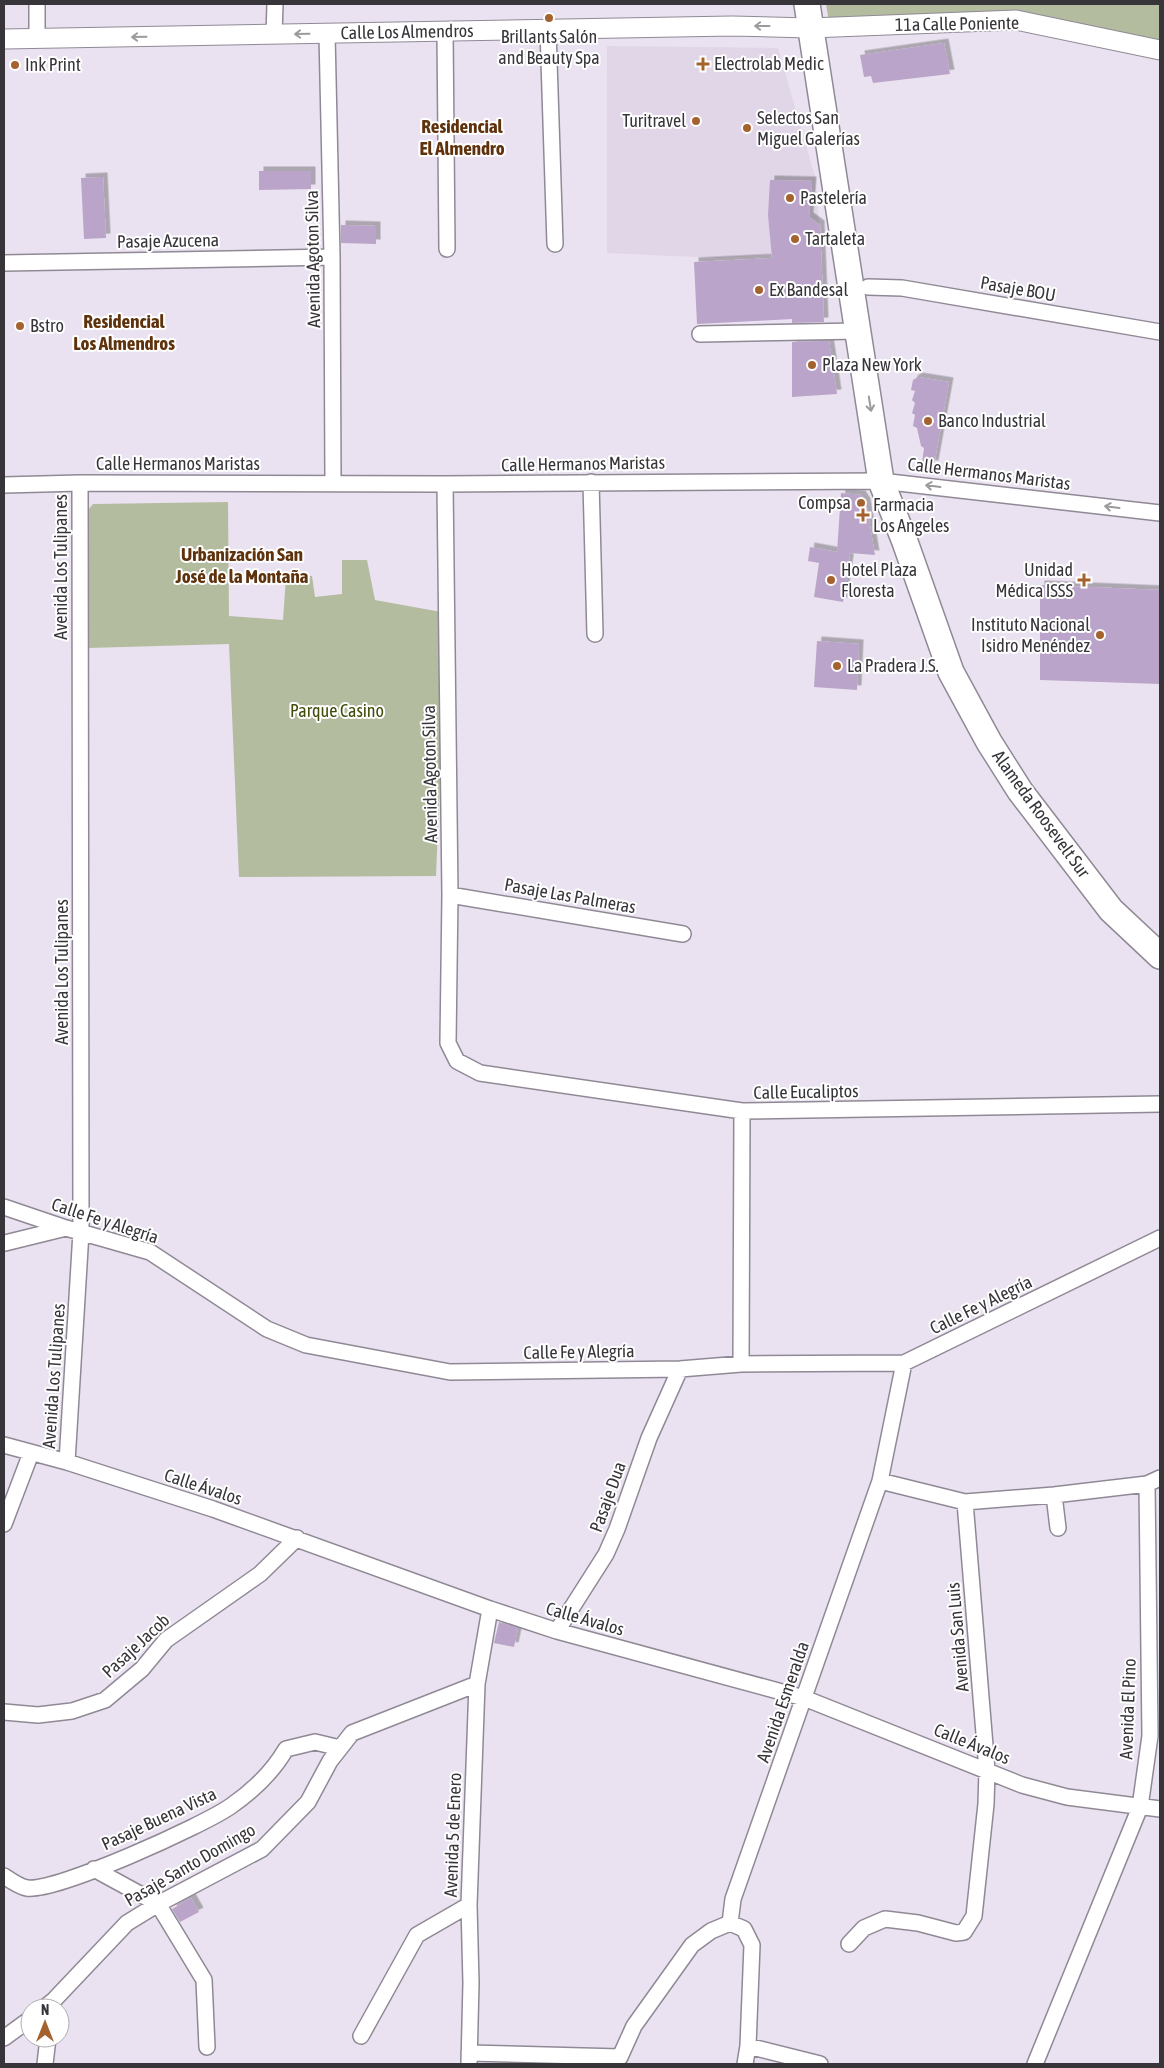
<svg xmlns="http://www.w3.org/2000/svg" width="1164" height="2068" viewBox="0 0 1164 2068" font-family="'Asap Condensed',sans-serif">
<defs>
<filter id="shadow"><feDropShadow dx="4.5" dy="-4.5" stdDeviation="0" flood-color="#0004"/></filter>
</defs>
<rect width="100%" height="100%" fill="#eae2f0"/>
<path fill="#e1d5e8" d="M607,46l171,2 38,132 5,74 -49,-1 -18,3 -38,2 -109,-5z"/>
<path fill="#b4bca0" d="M826,4h334v54l-146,-30 -183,6z
M228,502l1,114 54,4 3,-43 26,-1 3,21 27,-3v-34h25l8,40 72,13 -11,263 -197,1 -10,-233 -141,4v-138l5,-6z"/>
<path fill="#baa4c9" filter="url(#shadow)" d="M944,43l6,31 -77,9 -2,-7 -7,1 -4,-22z
M259,171h52v18l-52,1z
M103,177l3,61 -22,1 -3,-61z
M770,180l42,1 -3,36 11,8 4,97 -32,1v-4l-95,5 -3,-62 78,-4 -4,-43z
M341,225l35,1v18l-35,-1z
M829,341l8,53 -45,3v-55z
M918,377l31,5 -15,83 -12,-2 2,-15 -3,-2 -4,-18 -4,-2 2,-11 -3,-2 3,-10 -3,-3 3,-9 -4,-1 2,-10z
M841,493l20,2 5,8 9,52 -25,-2 -7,49 -29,-5 5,-34 -11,-2 2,-14 27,5z
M1040,585l120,5v94l-120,-4z
M817,641l42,3 -2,46 -43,-3z
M499,1622l19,6 -4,19 -20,-4z
M191,1898l8,14 -19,10 -8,-13z"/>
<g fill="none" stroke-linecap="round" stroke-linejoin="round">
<defs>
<path id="minor" d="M37,4v34
M548,30l7,214
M445,32l2,217
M327,34l5,223 1,226
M274,35l1,-31
M4,263l328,-6
M868,287l34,1 258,44
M700,334l159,-3
M591,482l4,152
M445,484l5,411 -2,148 9,18 23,12 262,38 418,-7
M4,485l76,-2 365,1 436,-3 279,32
M450,895l233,39
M4,1207l62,21 84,24 117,77 39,16 144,27 230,-3 61,-5 163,-1 256,-125
M5,1243l61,-15
M741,1364l1,-253
M4,1445l63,17 146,47 277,100 67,22 247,67 218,87 45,12 93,12
M67,1462l14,-230 -1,-749
M880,1481l85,21 89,-7 93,-11 13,-6
M1054,1495l4,33
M4,1524l27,-71
M557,1631l49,-77 11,-25 32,-91 31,-69
M4,1712l34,3 34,-4 33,-11 37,-31 24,-29 94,-66 37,-36
M94,1869l64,35 46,76 3,67
M4,1876c6,4 16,11 23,12 30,4 177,-63 204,-82 23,-16 41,-33 55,-57l29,-7 25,6
M730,1923l3,-24 147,-418 24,-118
M730,1923l14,6 8,16 -4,101 -3,18
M849,1944l15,-16 21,-9 33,4 38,10 8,-1 10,-16 12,-112 1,-34 -22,-268
M44,2008l10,-8 73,-77 31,-19 104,-55 46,-47 22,-41 22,-28 125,-49
M361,2036l56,-101 52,-30
M4,2038l26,-19
M748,2046l72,18
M469,2053l151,4 14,-31 58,-81 19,-14 19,-8
M45,2064l3,-26
M469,2064l2,-81 -2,-78 8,-221 13,-75
M1035,2064l105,-257 10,-71 -3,-252"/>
<path id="tertiary" d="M4,39l728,-13 78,2 206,-8 144,30"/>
<path id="trunk" d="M807,4l74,477 24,61 46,130 38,70 31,49 91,119 49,46"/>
</defs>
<use href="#minor" stroke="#908995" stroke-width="18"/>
<use href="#tertiary" stroke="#908995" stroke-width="21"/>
<use href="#trunk" stroke="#908995" stroke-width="28"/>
<use href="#minor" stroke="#fff" stroke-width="15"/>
<use href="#tertiary" stroke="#fff" stroke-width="19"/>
<use href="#trunk" stroke="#fff" stroke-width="25"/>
</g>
<defs><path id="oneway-shaft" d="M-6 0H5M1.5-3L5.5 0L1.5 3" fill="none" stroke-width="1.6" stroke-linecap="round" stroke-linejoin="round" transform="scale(1.25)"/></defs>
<g stroke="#9c9a9c">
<use href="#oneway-shaft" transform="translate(762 26) rotate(-180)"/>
<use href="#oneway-shaft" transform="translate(302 34) rotate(179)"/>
<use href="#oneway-shaft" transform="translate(139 37) rotate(179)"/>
<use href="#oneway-shaft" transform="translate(870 404) rotate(81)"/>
<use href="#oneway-shaft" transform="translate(933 486) rotate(-173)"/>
<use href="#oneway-shaft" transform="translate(1112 507) rotate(-173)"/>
</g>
<g fill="#a3622e" stroke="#fff" stroke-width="2">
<circle cx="549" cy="18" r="5"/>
<path d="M700.5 56.5h5v5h5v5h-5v5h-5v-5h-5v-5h5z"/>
<circle cx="15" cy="65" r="5"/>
<circle cx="696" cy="121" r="5"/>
<circle cx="747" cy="128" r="5"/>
<circle cx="790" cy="198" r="5"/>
<circle cx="795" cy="239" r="5"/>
<circle cx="759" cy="290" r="5"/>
<circle cx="20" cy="326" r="5"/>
<circle cx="812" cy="365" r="5"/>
<circle cx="928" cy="421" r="5"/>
<circle cx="861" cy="503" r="5"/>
<path d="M860.5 507.5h5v5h5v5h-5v5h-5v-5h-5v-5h5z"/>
<circle cx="831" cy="580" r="5"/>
<path d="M1081.5 572.5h5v5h5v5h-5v5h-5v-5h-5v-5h5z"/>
<circle cx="1100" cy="635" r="5"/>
<circle cx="837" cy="666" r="5"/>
</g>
<g text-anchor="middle" stroke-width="4" stroke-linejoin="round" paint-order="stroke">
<g font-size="18" fill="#38353a" stroke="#fff">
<text transform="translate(957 24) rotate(-1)" y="6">11a Calle Poniente</text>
<text transform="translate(407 32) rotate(-1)" y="6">Calle Los Almendros</text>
<text transform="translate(168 241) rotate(-1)" y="6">Pasaje Azucena</text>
<text transform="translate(313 259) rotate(-91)" y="6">Avenida Agoton Silva</text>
<text transform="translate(1018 289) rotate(10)" y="6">Pasaje BOU</text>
<text x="178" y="470">Calle Hermanos Maristas</text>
<text transform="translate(583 464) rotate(-1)" y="6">Calle Hermanos Maristas</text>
<text transform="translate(989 474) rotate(7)" y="6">Calle Hermanos Maristas</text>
<text transform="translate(61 567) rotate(-90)" y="6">Avenida Los Tulipanes</text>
<text transform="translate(430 774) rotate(-91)" y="6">Avenida Agoton Silva</text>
<text transform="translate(1041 814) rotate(54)" y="6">Alameda Roosevelt Sur</text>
<text transform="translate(570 896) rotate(10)" y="6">Pasaje Las Palmeras</text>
<text transform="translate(62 972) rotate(-90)" y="6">Avenida Los Tulipanes</text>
<text transform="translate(806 1092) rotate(-1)" y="6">Calle Eucaliptos</text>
<text transform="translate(105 1221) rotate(18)" y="6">Calle Fe y Alegría</text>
<text transform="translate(981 1305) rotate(-26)" y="6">Calle Fe y Alegría</text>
<text transform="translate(579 1352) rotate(-1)" y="6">Calle Fe y Alegría</text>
<text transform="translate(54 1376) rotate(-86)" y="6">Avenida Los Tulipanes</text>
<text transform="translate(203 1487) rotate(18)" y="6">Calle Ávalos</text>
<text transform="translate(608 1497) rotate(-70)" y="6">Pasaje Dua</text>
<text transform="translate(585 1619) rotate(16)" y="6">Calle Ávalos</text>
<text transform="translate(958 1637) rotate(-95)" y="6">Avenida San Luis</text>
<text transform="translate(136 1646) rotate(-43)" y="6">Pasaje Jacob</text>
<text transform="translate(783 1702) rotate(-71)" y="6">Avenida Esmeralda</text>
<text transform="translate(1128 1709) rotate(-88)" y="6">Avenida El Pino</text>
<text transform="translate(972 1744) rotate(22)" y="6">Calle Ávalos</text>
<text transform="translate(159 1819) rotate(-25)" y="6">Pasaje Buena Vista</text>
<text transform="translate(453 1835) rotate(-88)" y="6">Avenida 5 de Enero</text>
<text transform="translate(190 1865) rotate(-30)" y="6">Pasaje Santo Domingo</text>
</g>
<g font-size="18" fill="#38353a" stroke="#fff" text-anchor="start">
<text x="549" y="43" text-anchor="middle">Brillants Salón<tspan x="549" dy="21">and Beauty Spa</tspan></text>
<text x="714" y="70">Electrolab Medic</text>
<text x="25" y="71">Ink Print</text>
<text x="757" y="124">Selectos San<tspan x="757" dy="21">Miguel Galerías</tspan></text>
<text x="686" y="127" text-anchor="end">Turitravel</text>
<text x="800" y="204">Pastelería</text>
<text x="805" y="245">Tartaleta</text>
<text x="769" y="296">Ex Bandesal</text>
<text x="30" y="332">Bstro</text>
<text x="822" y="371">Plaza New York</text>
<text x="938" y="427">Banco Industrial</text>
<text x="851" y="509" text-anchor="end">Compsa</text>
<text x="873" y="511">Farmacia<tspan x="873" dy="21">Los Angeles</tspan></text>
<text x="841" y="576">Hotel Plaza<tspan x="841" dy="21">Floresta</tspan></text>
<text x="1073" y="576" text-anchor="end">Unidad<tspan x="1073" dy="21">Médica ISSS</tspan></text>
<text x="1090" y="631" text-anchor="end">Instituto Nacional<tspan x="1090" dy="21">Isidro Menéndez</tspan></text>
<text x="847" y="672">La Pradera J.S.</text>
</g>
<g font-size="18" fill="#404c08" stroke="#fff">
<text x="337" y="717">Parque Casino</text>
</g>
<g font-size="19" font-weight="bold" fill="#5e320c" stroke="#fff">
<text x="462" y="133">Residencial<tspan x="462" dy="22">El Almendro</tspan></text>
<text x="124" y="328">Residencial<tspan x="124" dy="22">Los Almendros</tspan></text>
<text x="242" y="561">Urbanización San<tspan x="242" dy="22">José de la Montaña</tspan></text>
</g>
</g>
<rect width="1164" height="2068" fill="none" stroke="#38353a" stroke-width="10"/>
<g transform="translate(45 2023)"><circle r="24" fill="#ffffff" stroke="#afaeb0"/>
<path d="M0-4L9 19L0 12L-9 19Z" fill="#a3622e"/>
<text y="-8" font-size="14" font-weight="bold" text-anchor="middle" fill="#38353a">N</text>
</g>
</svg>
